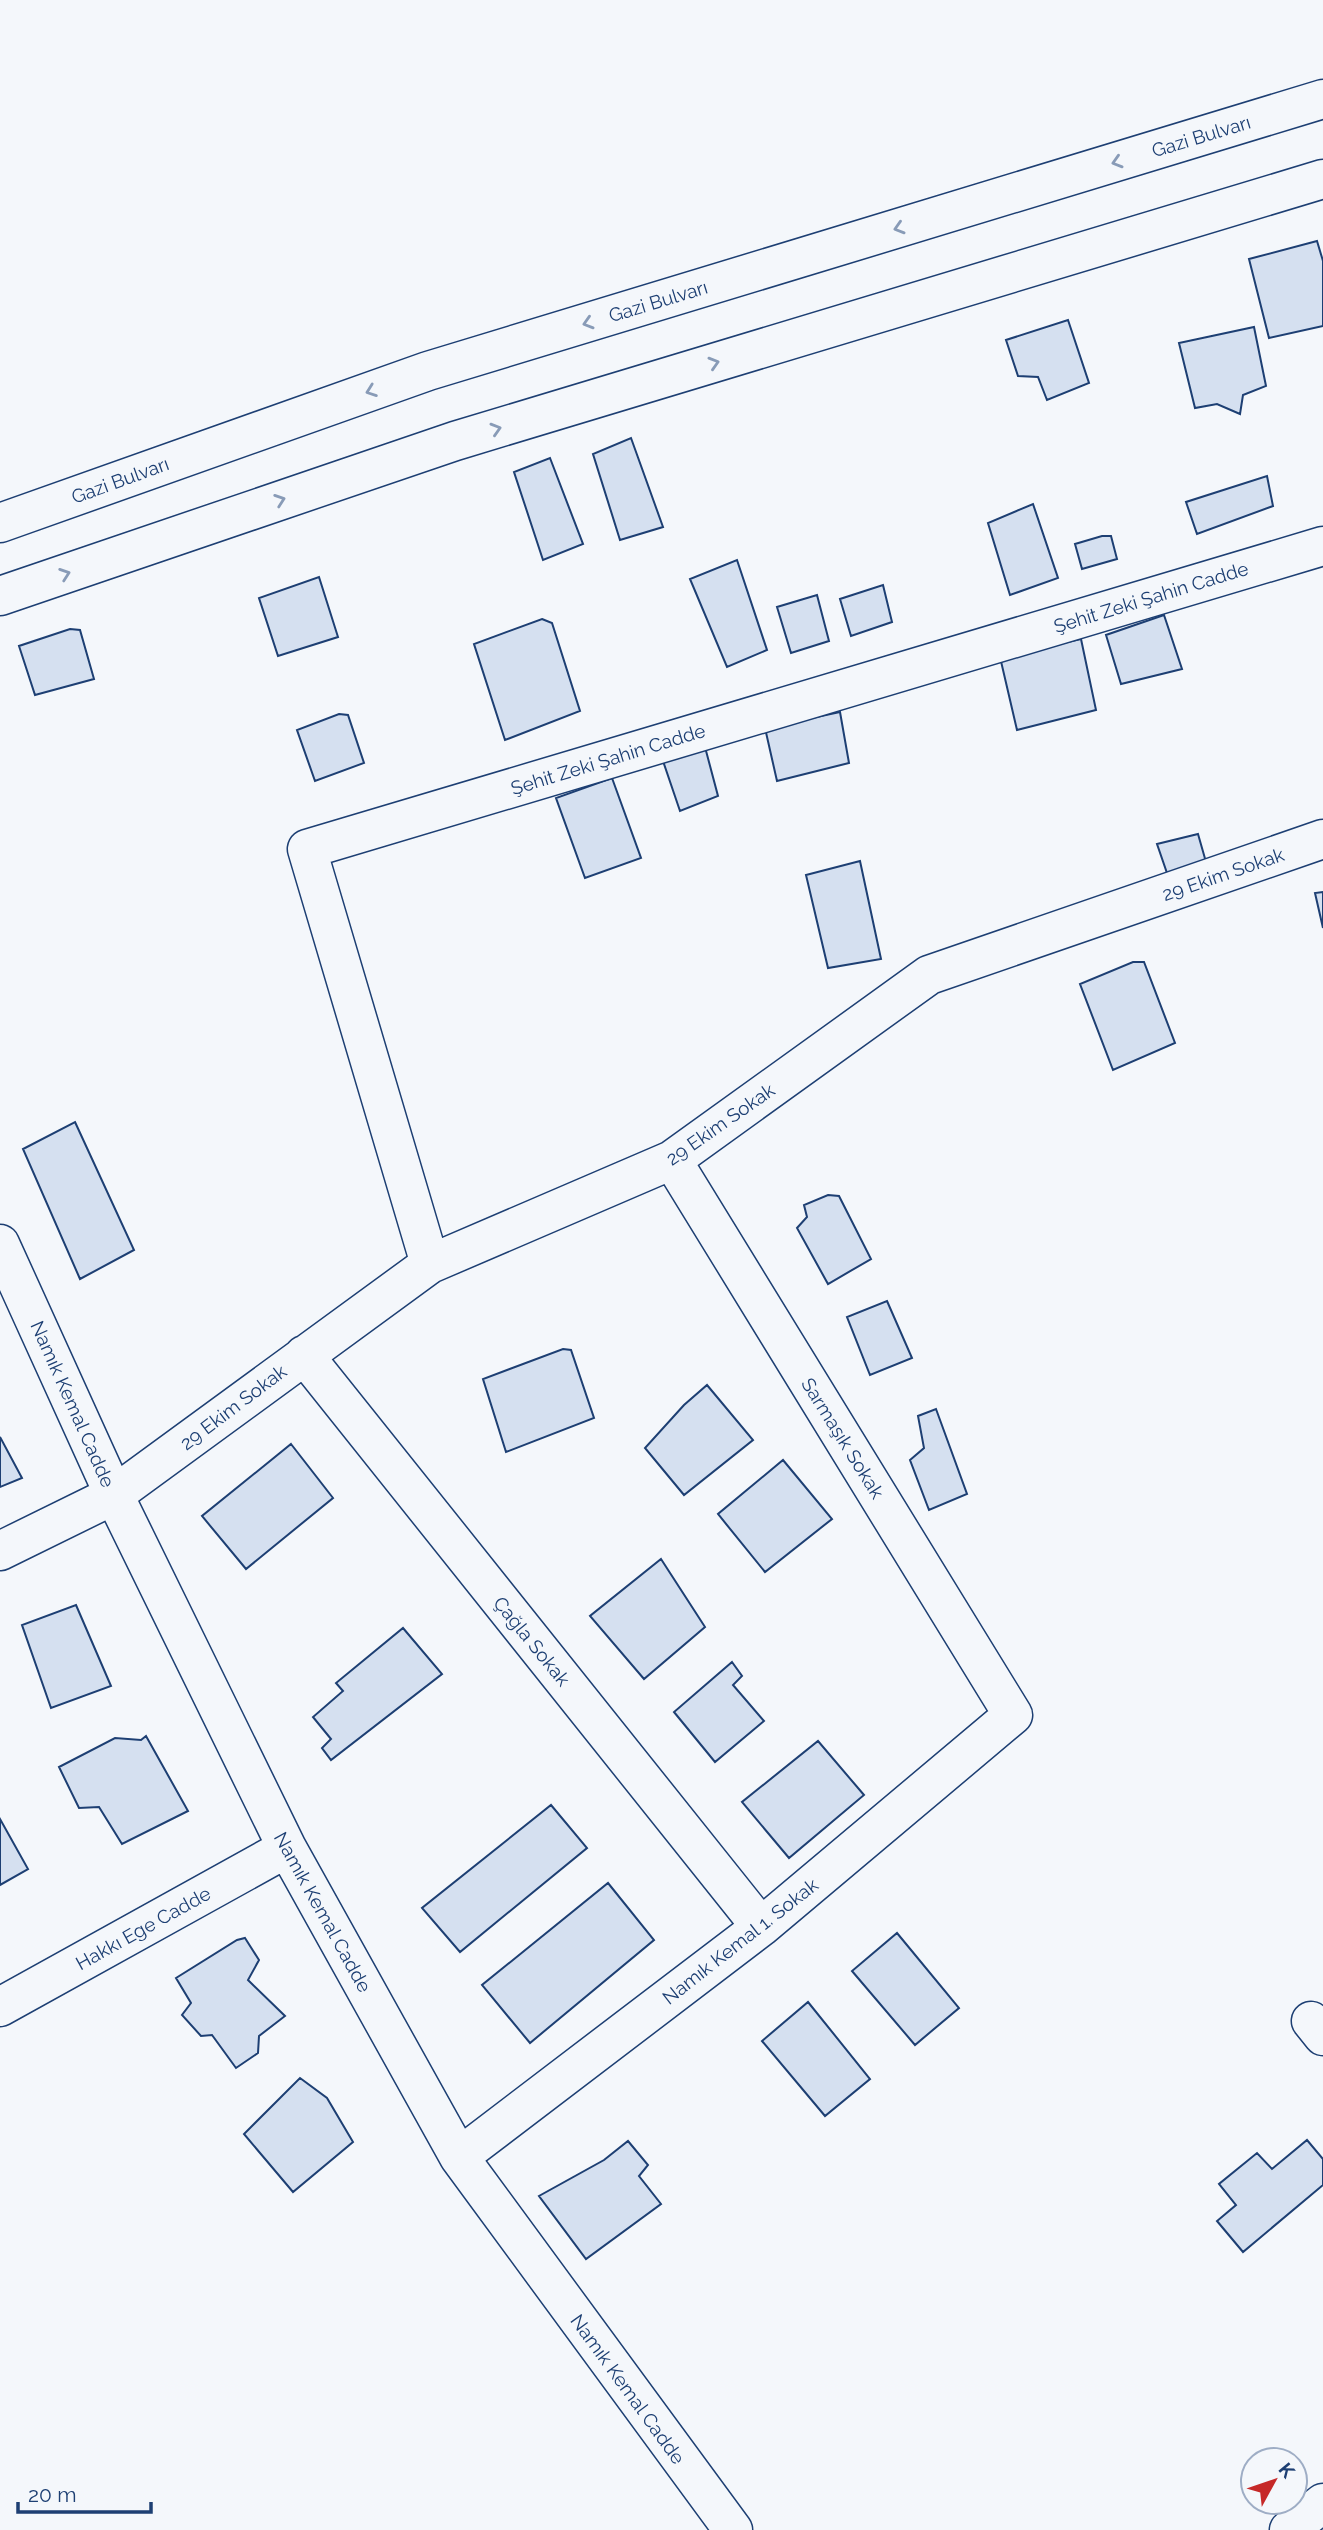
<svg xmlns="http://www.w3.org/2000/svg" width="1323" height="2530" viewBox="0 0 1323 2530" font-family="Raleway,sans-serif">
<rect width="100%" height="100%" fill="#f4f7fb"/>
<path fill="#d5e0f0" stroke="#1d3f73" stroke-width="2" d="M1317,241l6,20v65l-54,12 -20,-79z
M1068,320l21,63 -42,17 -9,-23 -20,-1 -12,-36z
M1254,327l12,59 -23,9 -3,19 -23,-10 -22,4 -16,-65z
M631,438l32,89 -43,13 -27,-86z
M550,458l33,86 -40,16 -29,-88z
M1267,476l6,30 -76,28 -11,-32z
M1033,504l25,74 -48,17 -22,-72z
M1102,536h9l6,23 -35,10 -7,-25z
M737,560l30,90 -40,17 -37,-88z
M319,577l19,60 -60,19 -19,-58z
M883,585l9,37 -41,14 -11,-37z
M817,595l12,46 -38,12 -14,-46z
M1164,615l18,54 -61,15 -15,-49z
M542,619l10,4 28,88 -75,29 -31,-96z
M70,629l10,1 14,49 -59,16 -16,-49z
M1081,639l15,71 -79,20 -17,-73z
M840,712l9,51 -72,18 -12,-53z
M339,714l9,1 16,48 -49,18 -18,-51z
M705,747l13,49 -38,15 -17,-50z
M612,778l29,80 -56,20 -29,-80z
M1198,834l8,28 -39,11 -10,-29z
M860,861l21,98 -53,9 -22,-93z
M1323,892v36l-8,-35z
M1133,962h11l31,81 -62,27 -33,-86z
M75,1122l59,128 -54,29 -57,-130z
M828,1195l11,1 32,63 -43,25 -31,-56 10,-11 -3,-12z
M887,1301l25,57 -42,17 -23,-58z
M563,1349l8,1 23,68 -88,34 -23,-73z
M707,1385l46,55 -69,55 -39,-47 39,-43z
M936,1409l31,85 -38,16 -19,-50 14,-12 -6,-32z
M0,1437l22,41 -22,9z
M291,1444l42,54 -87,71 -44,-53z
M783,1460l49,59 -67,53 -47,-58z
M661,1559l44,68 -61,52 -54,-63z
M76,1605l35,81 -60,22 -29,-83z
M403,1628l39,46 -111,86 -9,-12 9,-9 -18,-22 30,-26 -7,-8z
M732,1662l10,14 -9,9 31,36 -49,41 -41,-50z
M146,1736l42,75 -66,33 -23,-37 -20,1 -20,-41 56,-29 26,2z
M818,1741l46,54 -75,63 -47,-56z
M551,1805l36,43 -127,104 -38,-44z
M0,1819l28,50 -28,16z
M608,1883l46,57 -124,103 -48,-58z
M897,1933l62,75 -44,37 -63,-74z
M245,1938l14,22 -11,20 37,36 -26,20 -1,17 -22,15 -24,-33 -11,1 -19,-21 9,-12 -15,-25 61,-38z
M808,2002l62,77 -45,37 -63,-75z
M300,2078l27,20 26,44 -60,50 -49,-58z
M1307,2140l16,19v26l-80,67 -26,-31 19,-16 -17,-21 38,-31 15,16z
M628,2141l20,24 -9,11 22,28 -75,55 -47,-63 65,-36z"/>
<g fill="none" stroke-linecap="round" stroke-linejoin="round">
<defs>
<path id="street" d="M0,1244l114,251 173,353 172,309 274,373
M430,1264l-123,-415 1016,-303
M304,1355l457,572
M0,1551l114,-56 316,-231 242,-104 257,-185 394,-136
M0,2007l287,-159
M1311,2021l12,15
M459,2157l302,-230 252,-212 -341,-555
M1289,2530l34,-27"/>
<path id="primary" d="M0,523l428,-152 895,-272
M0,596l455,-155 868,-262"/>
</defs>
<use href="#street" stroke="#1d3f73" stroke-width="41"/>
<use href="#primary" stroke="#1d3f73" stroke-width="41"/>
<use href="#street" stroke="#f4f7fb" stroke-width="38"/>
<use href="#primary" stroke="#f4f7fb" stroke-width="38"/>
</g>
<defs><path id="oneway-chevron" d="M-2-3.5L2.5 0L-2 3.5" fill="none" stroke-width="1.6" stroke-linecap="round" stroke-linejoin="round" transform="scale(1.75)"/></defs>
<g stroke="#889bb7">
<use href="#oneway-chevron" transform="translate(1117 162) rotate(163)"/>
<use href="#oneway-chevron" transform="translate(899 228) rotate(163)"/>
<use href="#oneway-chevron" transform="translate(588 323) rotate(163)"/>
<use href="#oneway-chevron" transform="translate(714 363) rotate(-17)"/>
<use href="#oneway-chevron" transform="translate(371 391) rotate(160)"/>
<use href="#oneway-chevron" transform="translate(496 429) rotate(-17)"/>
<use href="#oneway-chevron" transform="translate(280 500) rotate(-19)"/>
<use href="#oneway-chevron" transform="translate(65 574) rotate(-19)"/>
</g>
<g text-anchor="middle" stroke-width="5" stroke-linejoin="round" paint-order="stroke">
<g font-size="19" fill="#1d3f73" stroke="#f4f7fb">
<text transform="translate(1201 136) rotate(-17)" y="7">Gazi Bulvarı</text>
<text transform="translate(658 301) rotate(-17)" y="7">Gazi Bulvarı</text>
<text transform="translate(120 480) rotate(-20)" y="7">Gazi Bulvarı</text>
<text transform="translate(1151 597) rotate(-17)" y="7">Şehit Zeki Şahin Cadde</text>
<text transform="translate(608 759) rotate(-17)" y="7">Şehit Zeki Şahin Cadde</text>
<text transform="translate(1223 874) rotate(-19)" y="7">29 Ekim Sokak</text>
<text transform="translate(720 1124) rotate(-35)" y="7">29 Ekim Sokak</text>
<text transform="translate(73 1404) rotate(66)" y="7">Namık Kemal Cadde</text>
<text transform="translate(233 1407) rotate(-37)" y="7">29 Ekim Sokak</text>
<text transform="translate(843 1438) rotate(58)" y="7">Sarmaşık Sokak</text>
<text transform="translate(532 1641) rotate(51)" y="7">Çağla Sokak</text>
<text transform="translate(323 1912) rotate(61)" y="7">Namık Kemal Cadde</text>
<text transform="translate(143 1928) rotate(-29)" y="7">Hakkı Ege Cadde</text>
<text transform="translate(740 1941) rotate(-38)" y="7">Namık Kemal 1. Sokak</text>
<text transform="translate(628 2389) rotate(54)" y="7">Namık Kemal Cadde</text>
</g>
</g>
<g transform="translate(1274 2481) rotate(50)"><circle r="33" fill="#f4f7fb" stroke="#9eadc5" stroke-width="2"/>
<path d="M0-5L12 26L0 18L-12 26Z" fill="#c62828"/>
<text y="-10" font-size="19" font-weight="bold" text-anchor="middle" fill="#1d3f73">K</text>
</g>
<path d="M18 2502v10h133v-10" fill="none" stroke="#1d3f73" stroke-width="3.5"/>
<text x="28" y="2502" font-size="21" fill="#1d3f73" stroke="#f4f7fb" stroke-width="5" paint-order="stroke">20 m</text>
</svg>
